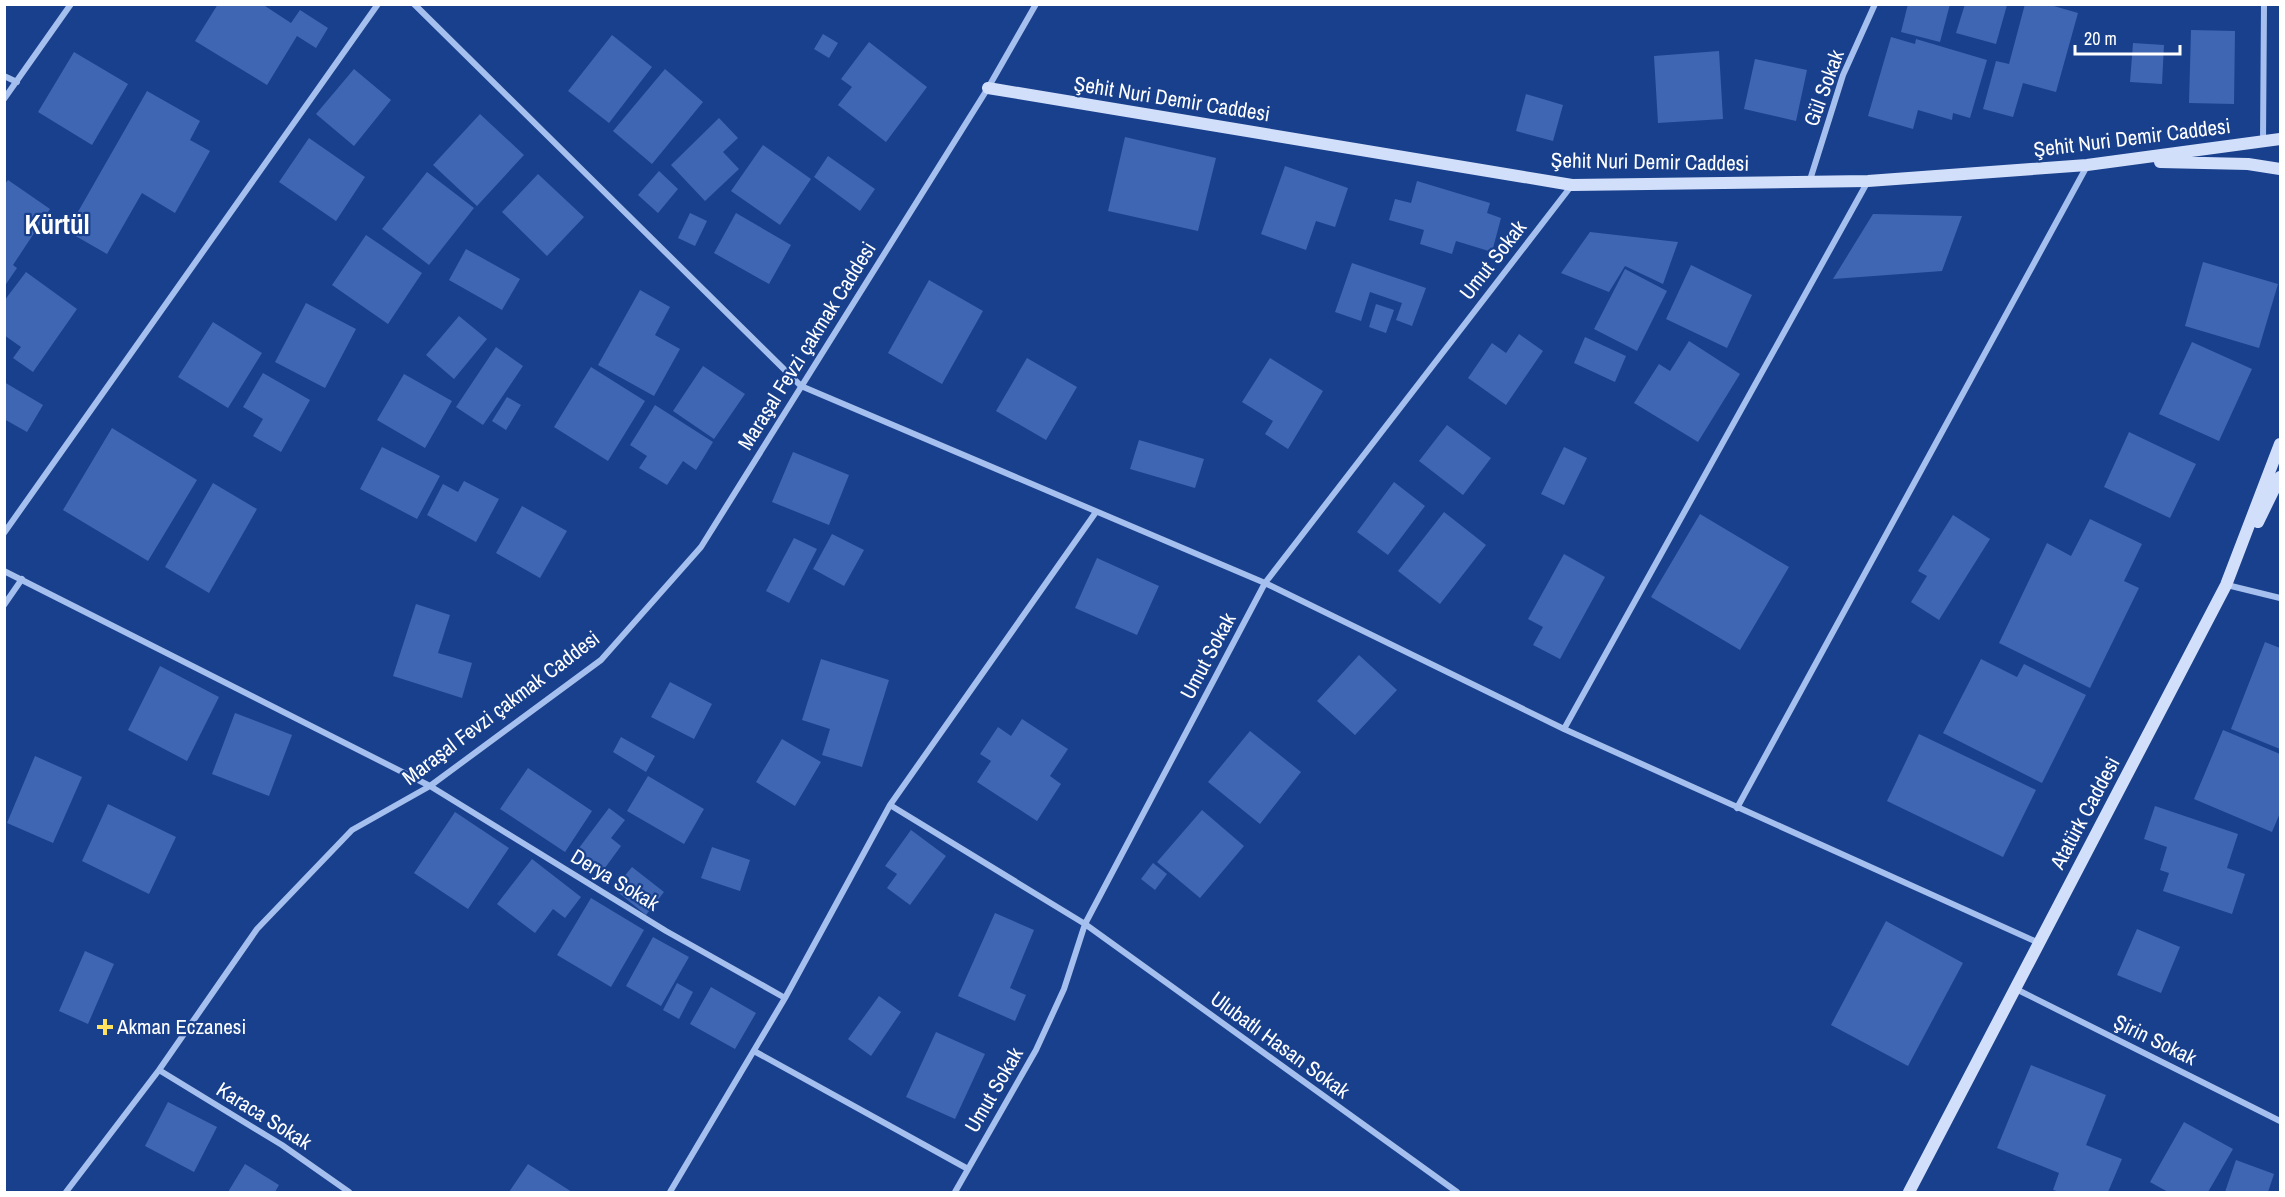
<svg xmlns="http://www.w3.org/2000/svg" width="2285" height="1197" viewBox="0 0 2285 1197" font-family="'Archivo Narrow',sans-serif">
<rect width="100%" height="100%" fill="#19408c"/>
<path fill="#3e66b3" d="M218,4h44l29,19 9,-13 28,18 -12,20 -19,-12 -30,49 -72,-44z
M1908,4h42l-10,38 -39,-10z
M1965,4l42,1 -11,39 -40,-11z
M2025,4h22l31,9 -22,79 -33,-9 -10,34 -30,-8 13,-48 13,3z
M2191,30l44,1 -1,73 -45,-1z
M823,34l15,9 -9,15 -15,-9z
M612,35l40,32 -43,56 -41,-32z
M1891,37l24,7 1,-5 71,21 -17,58 -17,-5 -1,7 -34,-10 -5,19 -45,-13z
M869,42l58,45 -41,55 -48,-37 14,-18 -11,-8z
M2133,43l31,2 -2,39 -32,-2z
M1719,51l4,68 -65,4 -4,-67z
M74,52l54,32 -36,61 -54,-33z
M1755,59l52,11 -11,51 -52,-12z
M354,69l37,31 -37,46 -38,-32z
M665,69l38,33 -51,62 -39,-33z
M147,91l53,30 -10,19 20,11 -35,62 -33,-20 -35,61 -40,-23z
M1526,94l37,11 -10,36 -37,-10z
M480,114l44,41 -47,51 -44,-41z
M719,118l19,20 -15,14 16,17 -34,32 -34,-36z
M1125,137l91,21 -18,73 -90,-20z
M309,138l56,39 -29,44 -57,-39z
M763,145l48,34 -31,46 -49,-34z
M828,156l47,33 -15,22 -46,-34z
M1285,166l63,22 -13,39 -19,-6 -10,29 -45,-16z
M659,171l19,18 -20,24 -20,-18z
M427,172l47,36 -45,57 -47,-36z
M538,174l46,43 -37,39 -45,-44z
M8,180l42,29 -37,56 4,3 -13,19v-102z
M1417,181l73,22 -3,10 14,5 -9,34 -36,-11 -4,13 -32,-10 4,-14 -35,-10 6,-21 16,4z
M690,213l17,8 -12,25 -17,-8z
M736,213l55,32 -22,39 -55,-31z
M1873,214l89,2 -20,55 -109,8z
M1590,232l88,10 -15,42 -38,-18 -16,26 -48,-19z
M366,235l56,38 -34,51 -56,-39z
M466,249l54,30 -18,31 -53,-30z
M2203,262l75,22 -19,64 -74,-22z
M1352,263l74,25 -14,38 -16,-6 6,-17 -32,-11 -9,29 -26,-9z
M1691,265l61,30 -25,53 -61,-29z
M1625,269l42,22 -30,60 -43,-22z
M26,272l51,37 -44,63 -20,-14 8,-11 -17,-12v-34z
M929,280l54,31 -41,73 -54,-31z
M640,290l30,17 -15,28 25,14 -26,47 -56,-31z
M306,303l50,26 -31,59 -50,-26z
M1376,304l18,6 -8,23 -17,-6z
M459,316l28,23 -33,40 -28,-24z
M213,322l49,31 -34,55 -50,-31z
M1519,334l24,17 -37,54 -38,-27 24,-35 14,10z
M1585,337l41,19 -11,26 -41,-19z
M1689,341l51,33 -42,68 -64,-39 25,-39 11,7z
M2192,342l60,27 -33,72 -60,-27z
M496,347l27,19 -40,59 -27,-18z
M1027,358l50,29 -31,53 -50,-29z
M1270,358l53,33 -35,58 -23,-15 8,-13 -31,-19z
M703,366l42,28 -31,45 -41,-28z
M591,367l54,34 -37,60 -54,-34z
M263,373l47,27 -29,52 -28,-16 10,-17 -20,-12z
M404,374l48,27 -27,47 -48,-28z
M4,382l39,23 -16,27 -23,-13z
M507,397l14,8 -15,25 -14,-9z
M655,405l58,37 -17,28 -13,-9 -16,24 -28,-17 8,-12 -17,-11z
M1447,425l44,33 -28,37 -44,-34z
M112,428l85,52 -49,81 -85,-51z
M2129,432l67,32 -26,54 -66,-31z
M1139,440l65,19 -9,29 -65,-19z
M382,447l58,29 -23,43 -57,-30z
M1564,447l23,11 -23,47 -23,-11z
M793,452l56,23 -20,50 -57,-23z
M464,481l35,18 -23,43 -49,-27 16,-31 15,8z
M1394,482l31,24 -37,49 -31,-23z
M213,483l44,26 -48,84 -44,-26z
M522,506l45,25 -27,47 -44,-25z
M1444,512l42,33 -46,59 -42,-33z
M1700,514l89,53 -49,83 -89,-53z
M1953,515l37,24 -51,81 -28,-18 16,-26 -9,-5z
M2090,519l52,25 -18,37 15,7 -49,100 -91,-45 48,-100 24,13z
M832,534l32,16 -20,36 -31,-17z
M794,538l23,11 -28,54 -23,-12z
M1564,554l41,23 -45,82 -27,-14 10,-18 -15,-8z
M1097,558l62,28 -22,49 -62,-27z
M416,604l34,11 -12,38 34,10 -10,35 -69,-22z
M2265,642l15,6v101l-49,-20z
M1359,655l38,35 -42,45 -38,-34z
M821,659l68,21 -27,87 -40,-12 8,-26 -28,-9z
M1981,659l36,18 7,-13 62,31 -44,88 -99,-50z
M160,666l59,31 -32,64 -59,-31z
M670,682l42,22 -18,35 -43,-22z
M235,713l57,22 -23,61 -57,-22z
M1022,719l46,30 -18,27 11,8 -24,37 -60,-39 14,-21 -11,-7 18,-27 13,9z
M2223,730l57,24v59l-8,19 -78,-33z
M1250,731l51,41 -41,52 -52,-42z
M1919,734l117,56 -33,67 -116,-56z
M621,737l34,19 -9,16 -33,-20z
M782,739l39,23 -26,44 -39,-24z
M35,756l47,21 -29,66 -46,-20z
M528,768l64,43 -27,41 -65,-43z
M648,776l56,33 -20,35 -57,-33z
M108,804l68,33 -27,57 -67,-33z
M2155,806l83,28 -11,34 18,6 -13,40 -69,-23 6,-18 -9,-3 7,-23 -23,-8z
M609,808l16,12 -14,18 10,8 -19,26 -26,-20z
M1202,810l42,36 -44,52 -43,-36z
M455,812l54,36 -41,61 -54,-36z
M911,830l35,26 -36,49 -23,-17 10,-14 -12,-8z
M712,847l38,13 -10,31 -39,-13z
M532,859l49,38 -16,21 -12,-9 -18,24 -38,-29z
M1153,863l14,11 -12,16 -14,-11z
M632,867l32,25 -18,23 -32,-26z
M591,898l53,32 -33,57 -54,-32z
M995,913l39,17 -24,58 16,7 -11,26 -57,-25z
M1886,921l77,42 -55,103 -77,-41z
M2137,929l43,18 -19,46 -44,-18z
M653,937l36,20 -28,49 -35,-20z
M85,951l29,13 -26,60 -29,-13z
M677,983l16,9 -14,27 -16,-9z
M711,987l45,26 -21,36 -45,-25z
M879,996l22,16 -30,44 -23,-17z
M936,1032l49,22 -30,65 -49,-22z
M2031,1065l75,30 -20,50 36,14 -14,33h-48l-7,-2 6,-17 -62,-25z
M168,1102l49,25 -23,45 -49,-26z
M2184,1122l49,27 -25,43h-40l-18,-10z
M2236,1160l38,14 -6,18h-43z
M245,1164l34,21 -4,7h-47z
M528,1164l44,28h-63z"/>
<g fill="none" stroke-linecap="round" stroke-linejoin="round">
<path stroke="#a5bfee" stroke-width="6" d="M414,4l387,382 464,197 299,146 475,214
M4,76l13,6
M4,99l67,-95
M2263,141l1,-137
M1809,183l34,-108 32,-71
M4,533l374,-529
M4,571l426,215 236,145 119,67
M2227,585l53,13
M4,605l18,-26
M1564,729l304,-548
M890,805l195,119 372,268
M1737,808l350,-642
M2016,989l264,132
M754,1051l214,118
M159,1070l123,75 67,47
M66,1192l93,-122 98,-141 95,-99 78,-44 171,-126 100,-113 287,-459 48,-84
M670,1192l115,-194 105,-193 206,-293
M955,1192l81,-142 28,-61 21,-65 180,-341 307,-398"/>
<path stroke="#d2dffa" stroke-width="12" d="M988,88l584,97 296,-4 219,-16 193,-26
M2160,162l88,2 32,5
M2258,522l22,-45
M1909,1192l317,-607 54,-141"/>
</g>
<path fill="#ffe162" stroke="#19408c" stroke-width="2" d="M102 1018h6v6h6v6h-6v6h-6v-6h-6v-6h6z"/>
<g text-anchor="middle" stroke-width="4.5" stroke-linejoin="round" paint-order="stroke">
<g font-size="21" fill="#fff" stroke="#19408c">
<text transform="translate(1824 88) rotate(-70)" y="7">Gül Sokak</text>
<text transform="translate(1172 99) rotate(9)" y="7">Şehit Nuri Demir Caddesi</text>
<text transform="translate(2132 138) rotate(-7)" y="7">Şehit Nuri Demir Caddesi</text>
<text transform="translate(1650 162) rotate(1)" y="7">Şehit Nuri Demir Caddesi</text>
<text transform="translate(1493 260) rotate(-52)" y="7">Umut Sokak</text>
<text transform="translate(807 346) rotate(-58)" y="7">Maraşal Fevzi çakmak Caddesi</text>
<text transform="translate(1208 656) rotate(-62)" y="7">Umut Sokak</text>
<text transform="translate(501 708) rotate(-37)" y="7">Maraşal Fevzi çakmak Caddesi</text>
<text transform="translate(2085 813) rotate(-62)" y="7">Atatürk Caddesi</text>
<text transform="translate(615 880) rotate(31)" y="7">Derya Sokak</text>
<text transform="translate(2155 1040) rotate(26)" y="7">Şirin Sokak</text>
<text transform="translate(1280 1045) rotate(36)" y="7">Ulubatlı Hasan Sokak</text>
<text transform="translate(994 1090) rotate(-60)" y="7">Umut Sokak</text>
<text transform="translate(264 1116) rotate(32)" y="7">Karaca Sokak</text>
</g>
<g font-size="21" fill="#fff" stroke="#19408c" text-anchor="start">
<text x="117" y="1034">Akman Eczanesi</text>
</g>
<g font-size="27" font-weight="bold" fill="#fff" stroke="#19408c">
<text x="57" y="234">Kürtül</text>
</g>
</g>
<rect width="2285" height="1197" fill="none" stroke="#ffffff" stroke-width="12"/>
<path d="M2075 45v9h105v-9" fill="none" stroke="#ffffff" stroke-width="3"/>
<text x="2084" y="45" font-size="18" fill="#ffffff" stroke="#19408c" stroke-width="4.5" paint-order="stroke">20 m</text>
</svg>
